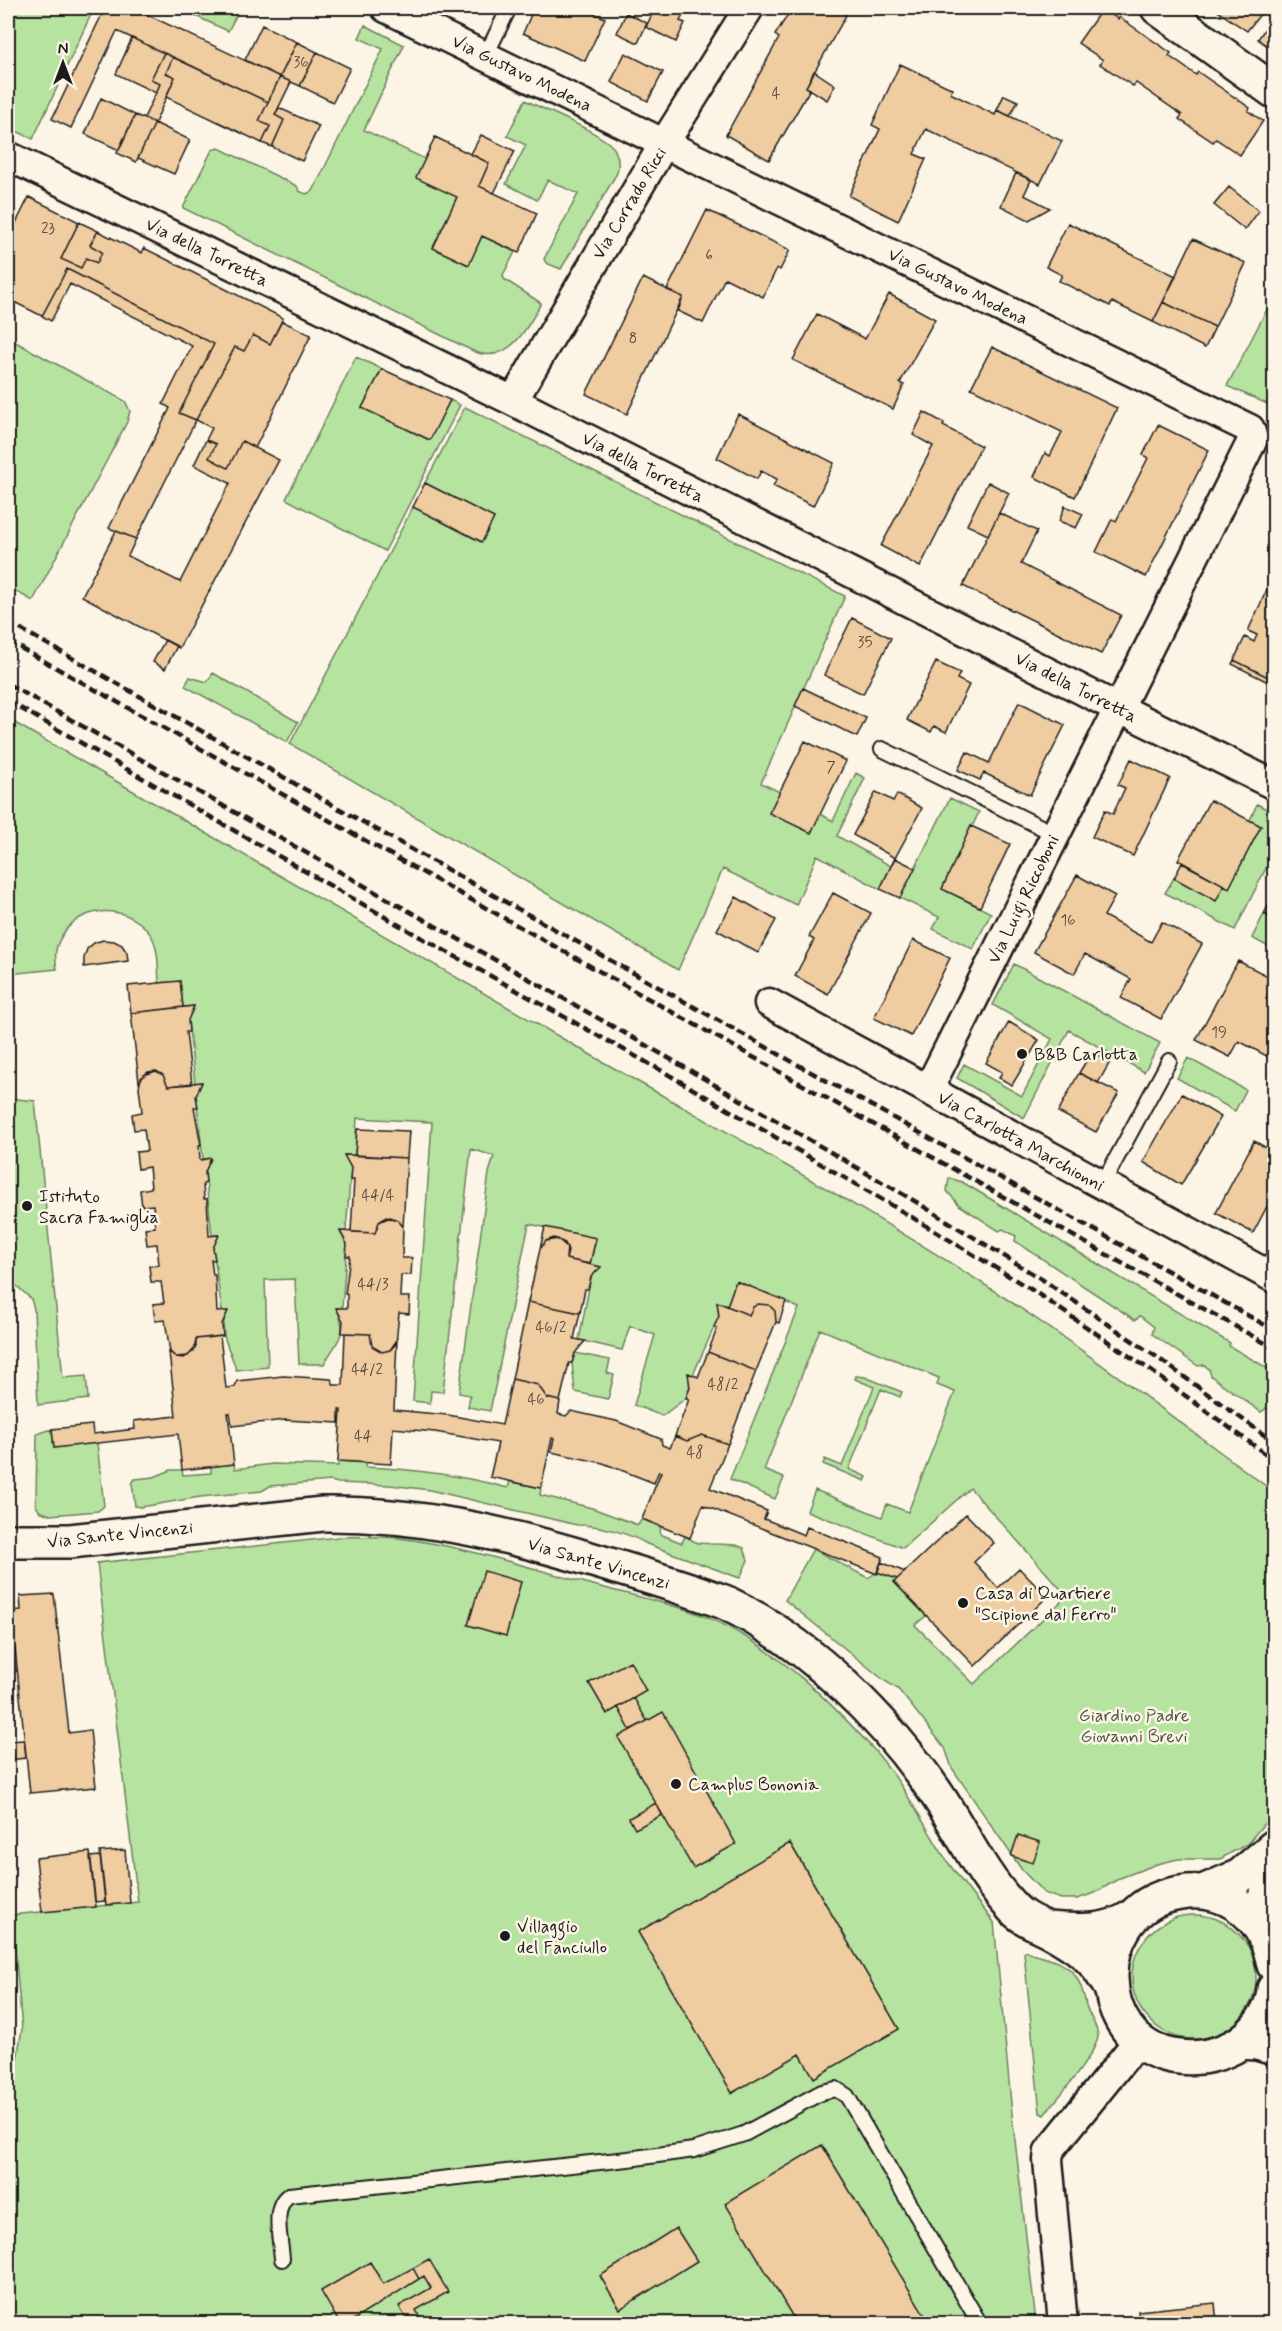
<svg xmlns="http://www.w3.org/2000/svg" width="1282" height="2331" viewBox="0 0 1282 2331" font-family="Mynerve,sans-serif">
<rect width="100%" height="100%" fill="#fcf5e5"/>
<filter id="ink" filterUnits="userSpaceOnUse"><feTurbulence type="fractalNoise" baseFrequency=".0167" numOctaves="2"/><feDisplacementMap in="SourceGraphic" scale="12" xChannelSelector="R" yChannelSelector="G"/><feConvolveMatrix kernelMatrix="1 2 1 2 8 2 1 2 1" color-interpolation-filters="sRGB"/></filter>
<g filter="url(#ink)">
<path fill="#b7e3a1" stroke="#6a805e" stroke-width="1.5" d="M8,8h86l-61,131 -25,-12z
M178,8h62l-12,23z
M365,25l39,20 -40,85 61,29 32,38 -24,51 35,17 14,-29 33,16 -12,23 1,4 37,24c-13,24 -32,62 -66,49l-292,-144 29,-58 7,-2 78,38 2,5 7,3 7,-3 70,-142 -24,-11z
M525,100c19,10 81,34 90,50 4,8 4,16 2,23l-56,96 -15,-6 -2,-4 34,-65 -30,-14 -11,20 -31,-16 20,-39 -19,-9z
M1274,296v111l-47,-21z
M8,338l117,63 5,10 -3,11 -94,179 -25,-14z
M356,357l26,12 -20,39 67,32 21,-40 10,5 -75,146 -99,-52z
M465,407l380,189 -84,187 19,9 -10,20 50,2 13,7 23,-48 9,5 -28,58 54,30 -11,23 -63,-34 -21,50 -73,-36 -45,101 -388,-226 123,-237 68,35 13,-24 -69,-35z
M213,673l85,49 -11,20 -102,-56 5,-9 17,5z
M8,719c190,109 379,220 569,328 144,83 292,161 431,253 91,60 178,127 266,192v320l-27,32 -27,15h-42l-21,5 -37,14 -25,15 -18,6h-16l-17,-6 -22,-23 -70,-102 -7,-20 -47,-59 -13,-8 -100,-81 28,-51 55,29 9,-6 20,7 -3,3 32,34 -11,9 59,59 93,-88 -97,-108 -67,60 -96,-37 8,-21 67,27 5,-13 21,8 47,-120 -18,-7 2,-7 -119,-49 -56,141 20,8 -9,21 -45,-20 69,-171 -63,-27 -9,25 -10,-4 2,14 -26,59 -7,23 -24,18 -28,-11 21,-70 -25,-9 -8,24 -43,-10 12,-63 9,-10 -10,-3 6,-26 -67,-14 -39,187 -22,-4 2,-12 -11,-2 30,-220 5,-17 -23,-7 -28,243 -12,-1 -1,12 -17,-2 19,-279 -75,-4 -2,37h-10l6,13 -5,63 -6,1 7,12 -5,64h-6c14,26 0,34 -12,56h-25l-4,-85 -30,1 3,87 -32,3c-6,-24 -19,-34 -9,-59l-5,1 -9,-64 6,-13h-7l-7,-63 6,-13h-8l-7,-63 6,-13h-7l-7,-63 6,-13h-11l-3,-26 -21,2c-1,-14 0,-33 -7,-46 -18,-32 -69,-35 -89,-3 -3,5 -7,11 -7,17 -1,6 0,13 1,18l-49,5z
M950,798l29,14 -37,77 49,24 -18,36 -40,-20 6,-12 -39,-19z
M1257,804l17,9v39l-39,78 -70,-37 9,-15 42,22 8,-15 5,2 32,-61 -11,-6z
M1264,914l10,5v31l-22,-12z
M1014,964l146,79 -16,29 -75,-42 -45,88 -67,-40 7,-14 58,32 30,-57 -59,-34z
M1188,1058l58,32 -11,21 -58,-33z
M8,1098l27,3 28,277 23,-2 2,23 -50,6 -4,-96 -3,-10 -23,-21z
M949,1178l13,4c90,53 178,109 268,161l-1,3 45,26v41l-7,-5 -6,4 -50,-36 -2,-7 -5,-4 -6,1 -46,-32 2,-7 -14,-11 -5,4 -120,-79 1,-5 -13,-7 -4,2 -40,-26 -12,-14z
M575,1353l35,7 -3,13 7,2 -6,24 -33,-7 -3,-29z
M856,1376l9,1 37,15 -2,5 -19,-8 -32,80 18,8 -2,4 -42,-17 2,-5 17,7 32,-79 -19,-8z
M52,1429l2,19 43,-5 7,63 -6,5 -48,4 -11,-4 -3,-6 1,-71z
M338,1461l27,2v4c49,2 95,8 143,21l2,-7 31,7 -1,7 52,13 46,17 4,-6 19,8 -1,7 22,9 3,-7 12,7 39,2 8,3 4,12 -8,18 -3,-1 -90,-33c-19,-11 -47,-19 -70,-19l-147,-35 -40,-5 -52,-2 -7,-2 -61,5 -8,5 -62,6 -59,10 -6,-1 -3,-23 3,-4 19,-2 17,-7h11l1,5 28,-2v-7l23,-2 1,5 37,-5 66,2z
M339,1537c20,0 40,-1 59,1 68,8 137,32 203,49 40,11 84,19 121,37 59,29 110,79 153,127 29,33 48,73 72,110 15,21 30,41 47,61l18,192 24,209 -799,1 -1,-4 -32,4h-196v-210l14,-85 -10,-114 126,-13 -41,-339z
M1132 1977a62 62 0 1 1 124 0a62 62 0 1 1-124 0Z
M1026,1951c12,6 29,8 39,15 14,8 18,25 21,39 3,11 11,20 12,30 1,16 -42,65 -54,80l-4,-2 -16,-160z"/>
<path fill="#f0cca1" stroke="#1c1c1c" stroke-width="1.5" d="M105,8h28l147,69 -12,25 -151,-71 -46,97 -19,-9z
M534,8h48l23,10 -20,43 -62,-28z
M655,8h32l-7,13 5,2 -9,19 -30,-15z
M792,8h58l-44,79 4,2 -41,71 -43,-25 53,-97 -4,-3z
M1213,8h52l-18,23z
M1102,9l16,10 1,-2 52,36 -2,3 27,19 2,-3 52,36 -2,3 15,10 -23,34 -24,-16 -3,3 -34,-23 3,-4 -46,-32 -3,3 -33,-22 3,-4 -25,-17z
M626,13l21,10 -9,20 -21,-10z
M1274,15v18l-8,12 -8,-6z
M262,25l35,17 -17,35 -35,-17z
M132,38l32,15 -13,26 9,5 -4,9 -40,-19z
M297,42l20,10 -17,34 -20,-9z
M317,52l33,16 -17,34 -33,-16z
M164,53l9,4 -7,16 9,4 -20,46 -11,-5 16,-34 -9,-5z
M625,53l38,19 -15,29 -37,-19z
M173,57l95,45 -9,19 11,5 -8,17 -96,-46 9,-20 -9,-4z
M900,64l53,25 -3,4 45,22 2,-5 65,31 -22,43 -114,-55 -12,25 12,5 -28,62 -49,-25 31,-67 -8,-4z
M814,71l21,14 -8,15 -21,-13z
M280,77l11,5 -16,33 9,5 -12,27 -10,-4 8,-17 -11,-5z
M1004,95l14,6 -8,15 -13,-6z
M101,98l34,17 -16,35 -34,-16z
M279,108l40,18 -17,35 -30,-14 12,-27 -9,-5z
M135,115l20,8 -19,39 -19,-9z
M155,123l35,17 -16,34 -36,-16z
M481,135l34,16 -21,42 -15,-7 10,-23 -18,-9z
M435,137l54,26 -10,23 58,27 -18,40 -37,-17 -13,29 -36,-17 24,-51 -41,-19z
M1016,173l15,7 -7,15 26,13 -21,12 -28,-14z
M1229,187l30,24 -14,19 -31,-25z
M29,197l50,25 -18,37 20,9 5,-10 11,5 5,-11 -12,-7 8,-14 44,22 2,-5 139,70 -13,26 -17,-9 -9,16 -9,-4 -39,73 -17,-7 35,-69 -147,-75 -25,47 -34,-17v-60z
M707,210l83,40 -10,20 -3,-2 -14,29 -38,-19 -22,45 -25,-12 5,-14 -16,-7z
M79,222l19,9 -8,14 12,7 -5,11 -11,-5 -5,10 -20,-9z
M1068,223l108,53 -23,46 -41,-20 -2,4 -51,-25 3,-6 -16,-8z
M1193,239l53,24 -31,64 -52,-25z
M67,269l147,75 -35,69 17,7 -60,119 -27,-11 61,-120 -7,-4 29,-58 -122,-62 -19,37 -9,-5z
M643,278l40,19 -56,117 -41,-20z
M889,294l46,25 -35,64 4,2 -11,24 -100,-49 24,-46 48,25z
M1163,302l52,25 -10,21 -52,-26z
M282,321l29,14 -56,113 -13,-7 -14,27 -19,-10 7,-14 -10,-4 6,-12 -16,-8 39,-73 9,4 9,-16 17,9z
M992,347l125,61 -42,89 -41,-20 11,-24 5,3 12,-24 -91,-44z
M382,369l68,31 -20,40 -68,-32z
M924,412l20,11 -1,3 38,20 -61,121 -39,-21 52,-100 -20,-11z
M738,414l96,49 -21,43 -40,-20 4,-7 -16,-8 -4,8 -40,-21z
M1158,425l51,25 -63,127 -50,-25 16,-33 4,2 32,-63 -5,-3z
M206,440l10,4 -7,14 19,10 14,-27 37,19 -100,188 -97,-52 34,-65 20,8 -8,17 52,26 50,-99 -36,-18z
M988,482l21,11 -21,42 -21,-10z
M425,483l69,35 -12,24 -69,-35z
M1065,506l18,8 -7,14 -17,-7z
M999,513l38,18 -16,33 100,51 -20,39 -138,-68z
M1274,574v106l-40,-20 11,-23 9,5 3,-7 -9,-4z
M852,618l39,20 -28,56 -39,-19z
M165,640l12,6 -12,23 -12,-7z
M1234,660l40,20v5l-42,-21z
M936,662l24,11 -3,6 12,6 -23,47 -12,-6 -3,6 -24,-12z
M803,688l63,30 -9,19 -62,-31z
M1019,702l46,23 -35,70 -46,-22 -4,7 -22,-10 9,-18 22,11z
M805,741l41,20 -35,72 -42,-20z
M1131,759l39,19 -37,78 -41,-19 13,-27 8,4 12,-26 -7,-3z
M876,792l17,9 4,-7 25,14 -27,50 -42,-23z
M1210,800l51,26 -32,62 -51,-28z
M971,826l39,18 -30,63 -38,-18z
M895,858l20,10 -15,30 -20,-9z
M1182,863l42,22 -8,16 -42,-23z
M1077,875l38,21 -11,20 47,26 11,-20 40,22 -41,75 -40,-21 10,-19 -46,-25 -11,20 -40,-22z
M833,893l38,20 -43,81 -33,-18 19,-36 -5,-3z
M1274,895v24l-10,-5z
M736,897l40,23 -18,33 -41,-23z
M103,940l11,1 8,4 5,8 1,8 -44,6v-9l3,-9 7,-6z
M913,940l37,18 -39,78 -37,-18z
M1238,961l36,18 -8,20 8,5v56l-35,-19 -9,16 -34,-17z
M180,981l3,26 -52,6 -3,-27z
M194,1006l-6,14 1,12h-3l6,52 -24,2 -5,-11 -7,-4 -12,4 -5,7 -8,-69z
M1009,1022l30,18 -27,45 -13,-7 3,-6 -16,-9z
M1092,1051l18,11 -12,21 -19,-10z
M156,1071l7,4 5,11 34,-4 -6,14 2,11h-4l7,38h-2l1,15 11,-2 -6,14 1,11 -3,1 1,15h3l2,37 10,-1 -6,13 2,12h-4l2,15h2l2,37 11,-1 -6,13 1,12 -27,3 -2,12 -10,7 -8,-1 -6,-5 -5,-32 -10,1 -2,-17 11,-1 -3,-21h-10l-2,-16 10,-1 -2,-21 -10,1 -2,-17 10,-1 -2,-22 -11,1 -2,-16 11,-2 -2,-21 -11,2 -2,-17 11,-1 -3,-22 -10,1 -2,-16 10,-2 -3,-25 2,-9 7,-6z
M1079,1073l40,20 -23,39 -38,-20z
M1182,1094l39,23 -40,68 -38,-23z
M357,1129l52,2 -2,27 -52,-3z
M1254,1141l20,11v41l-21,40 -37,-20z
M344,1155l63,3 -4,69 -5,-7 -12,-3 -7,5 -4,11 -24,-1 3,-52h-4l1,-12z
M390,1217l8,3 5,7 -1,31h10l-1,17h-10l-1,22h10l-1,17 -10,-1 -3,31 -6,6 -8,2 -10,-6 -2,-12 -28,-1 1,-12 -7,-13h11v-14h-2l5,-38h-4l1,-12 -7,-13 35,2 4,-11z
M545,1227l51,11 -6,26 -24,-5 1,-12 -9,-8 -12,2 -6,8z
M554,1238l11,5 3,8 -2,8 35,8 -10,10 -3,12h-3l-5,24 -52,-11 12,-53 6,-8z
M736,1281l50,20 -7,22 -3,-1 -1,-11 -6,-6 -11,-1 -5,3 -4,8 -22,-9z
M528,1302l52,11 -6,26 11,2 -10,12 -3,10h-3l-9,38 -13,-3 -9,-13 -26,-6z
M717,1302l32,13 4,-8 5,-3 11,1 6,6 1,11 -20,49 -48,-19 9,-23 -3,-2 5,-11z
M345,1333l25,1 2,12 10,6 8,-2 7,-10 -3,70 54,5 54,10 10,-46 26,6 9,13 13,3 -2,13 8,2 5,-5 45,10 45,18 1,6 8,3 5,-12 12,5 15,-6 26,9 -18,44 57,23 -3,8 8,3 32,13 3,-8 76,30 -6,17 -174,-69 -13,33 -48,-19 19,-47 -2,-1 -5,12 -51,-20 -52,-11 3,-13 -2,-1 -11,50 -51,-11 8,-34 -63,-11 -42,-4 -2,36 -53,-3 3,-51h-2v13l-54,-3 -53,6 -2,-13h-2l6,51 -52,6 -4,-36 -124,14 -2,-19 40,-4 1,9 9,-1 33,-4 -1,-8 42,-5 -7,-64 7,5 12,-1 8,-9v-8l24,-3 6,52 9,-1 2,-6 46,-5 48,3 3,6h9z
M708,1352l48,19 -28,73 -26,-9 -15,6 -12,-5 14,-37 -3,-1 4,-10 -2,-15 10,4z
M966,1514l28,29 -20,19 24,26 21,-20 28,29 -72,69 -81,-84z
M881,1562l24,10 -8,7 -20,-7z
M484,1571l37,11 -15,54 -38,-11z
M54,1594l15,139 21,-3 6,57 -66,6 -15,-145 -7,1v-38l13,-1 -1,-14z
M15,1648l2,23 -9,1v-23z
M630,1661l16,30 -39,23 -18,-31z
M634,1698l13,23 -17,9 -12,-23z
M663,1712l73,132 -43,24 -75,-131z
M24,1740l2,18 -18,2v-19z
M656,1803l6,12 -27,14 -6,-11z
M1018,1835l22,7 -7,21 -22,-7z
M790,1843l109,186 -85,49 -14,-24 -68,39 -94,-161z
M125,1850l5,53 -24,2 -6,-53z
M90,1852l6,55 -54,5 -6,-54z
M100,1856l5,45 -10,1 -5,-45z
M822,2145l108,179h-133l-72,-121z
M676,2228l21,33 -77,48 -20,-33z
M429,2259l19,33 -32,18 8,14h-15l-10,-18 32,-18 -7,-12 -5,3 -6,-11z
M370,2262l13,22 30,-16 6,11 -72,45h-7l-19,-33z
M1215,2303l2,21h-78l-1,-13z"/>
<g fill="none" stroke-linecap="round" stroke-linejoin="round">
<defs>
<path id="service" d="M486,55l23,-47
M882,749l173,85
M1102,1185l67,-124
M1265,1273l9,-18
M282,2259c-1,-19 -11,-52 7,-64l339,-36 66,-9 50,-16 78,-42 14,-3 11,7 133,228"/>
<path id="minor" d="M386,8l864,421 3,10 -325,651
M8,156l505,245 589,299 172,85
M513,401l152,-259 84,-134
M769,1003l505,275
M1063,2324l-15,-164 1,-9 89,-110"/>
<path id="tertiary" d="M1158,8l116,83
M8,1541h62l253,-27c93,-1 181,19 270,46 44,13 88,26 131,42 85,40 162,117 214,194 24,36 43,78 73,110 10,12 24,17 38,24 31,17 45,27 62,58
M1049,1929c30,2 56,5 83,-12"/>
<path id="secondary" d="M1203,1892l37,-16 34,-29
M1263,1929v-24l11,-32
M1274,1965c-10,-54 -53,-85 -107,-69 -76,21 -75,145 5,160 23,4 41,1 61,-9 21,-11 40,-35 41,-58
M1242,2042l15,1 17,5"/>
</defs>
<use href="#service" stroke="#1c1c1c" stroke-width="18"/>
<use href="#minor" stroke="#1c1c1c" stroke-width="33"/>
<use href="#tertiary" stroke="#1c1c1c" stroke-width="38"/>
<use href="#secondary" stroke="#1c1c1c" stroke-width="38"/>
<use href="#service" stroke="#fcf5e5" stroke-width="14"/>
<use href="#minor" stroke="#fcf5e5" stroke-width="28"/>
<use href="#tertiary" stroke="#fcf5e5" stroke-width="33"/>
<use href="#secondary" stroke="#fcf5e5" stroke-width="33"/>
<path stroke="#1c1c1c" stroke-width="4.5" stroke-dasharray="9 4.5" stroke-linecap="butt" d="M8,622l442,249 824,459
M8,641l1266,707
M8,684l664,376 246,143 125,77 115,78 116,84
M8,701l405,232 251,139 246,144 122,74 118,80 124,90"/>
</g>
</g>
<g fill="#1c1c1c" stroke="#fcf5e5" stroke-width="2">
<circle cx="1022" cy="1054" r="6"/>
<circle cx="27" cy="1206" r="6"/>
<circle cx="963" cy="1603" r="6"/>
<circle cx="676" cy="1784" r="6"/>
<circle cx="505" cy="1936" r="6"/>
</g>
<g text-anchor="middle" stroke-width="5" stroke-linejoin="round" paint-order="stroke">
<g font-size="15" fill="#51483d">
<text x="301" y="67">36</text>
<text x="776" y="98">4</text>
<text x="48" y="233">23</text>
<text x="709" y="260">6</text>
<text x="633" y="343">8</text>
<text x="865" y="647">35</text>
<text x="831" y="772">7</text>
<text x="1068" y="925">16</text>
<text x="1219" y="1037">19</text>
<text x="378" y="1200">44/4</text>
<text x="373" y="1289">44/3</text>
<text x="551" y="1332">46/2</text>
<text x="367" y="1374">44/2</text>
<text x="723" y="1389">48/2</text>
<text x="536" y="1404">46</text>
<text x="363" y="1441">44</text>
<text x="695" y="1457">48</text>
</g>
<g font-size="18" fill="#1c1c1c" stroke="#fcf5e5">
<text transform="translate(522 73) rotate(26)" y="6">Via Gustavo Modena</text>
<text transform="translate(629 203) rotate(-59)" y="6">Via Corrado Ricci</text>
<text transform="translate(207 252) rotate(26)" y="6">Via della Torretta</text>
<text transform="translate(958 286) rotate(26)" y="6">Via Gustavo Modena</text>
<text transform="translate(643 467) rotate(27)" y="6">Via della Torretta</text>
<text transform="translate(1076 687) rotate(27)" y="6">Via della Torretta</text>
<text transform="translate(1023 899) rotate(-64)" y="6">Via Luigi Riccoboni</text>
<text transform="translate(1021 1141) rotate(29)" y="6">Via Carlotta Marchionni</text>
<text transform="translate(120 1534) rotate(-6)" y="6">Via Sante Vincenzi</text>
<text transform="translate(599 1563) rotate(16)" y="6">Via Sante Vincenzi</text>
</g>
<g font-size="18" fill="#1c1c1c" stroke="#fcf5e5" text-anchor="start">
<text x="1034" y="1060">B&amp;B Carlotta</text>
<text x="39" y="1202">Istituto<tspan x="39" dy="21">Sacra Famiglia</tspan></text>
<text x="975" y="1599">Casa di Quartiere<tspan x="975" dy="21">"Scipione dal Ferro"</tspan></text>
<text x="688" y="1790">Camplus Bononia</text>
<text x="517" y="1932">Villaggio<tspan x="517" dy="21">del Fanciullo</tspan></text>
</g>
<g font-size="18" fill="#4a5844" stroke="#fcf5e5">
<text x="1134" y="1721">Giardino Padre<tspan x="1134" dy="21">Giovanni Brevi</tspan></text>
</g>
</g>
<rect width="1282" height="2331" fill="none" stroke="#fcf5e5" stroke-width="30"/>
<rect x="15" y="15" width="1252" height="2301" fill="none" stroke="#1c1c1c" stroke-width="2" filter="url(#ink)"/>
<g transform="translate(63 63)" stroke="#fcf5e5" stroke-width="4.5" paint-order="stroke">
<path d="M0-4.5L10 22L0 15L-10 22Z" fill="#1c1c1c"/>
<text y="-9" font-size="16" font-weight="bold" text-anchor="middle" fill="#1c1c1c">N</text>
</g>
</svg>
